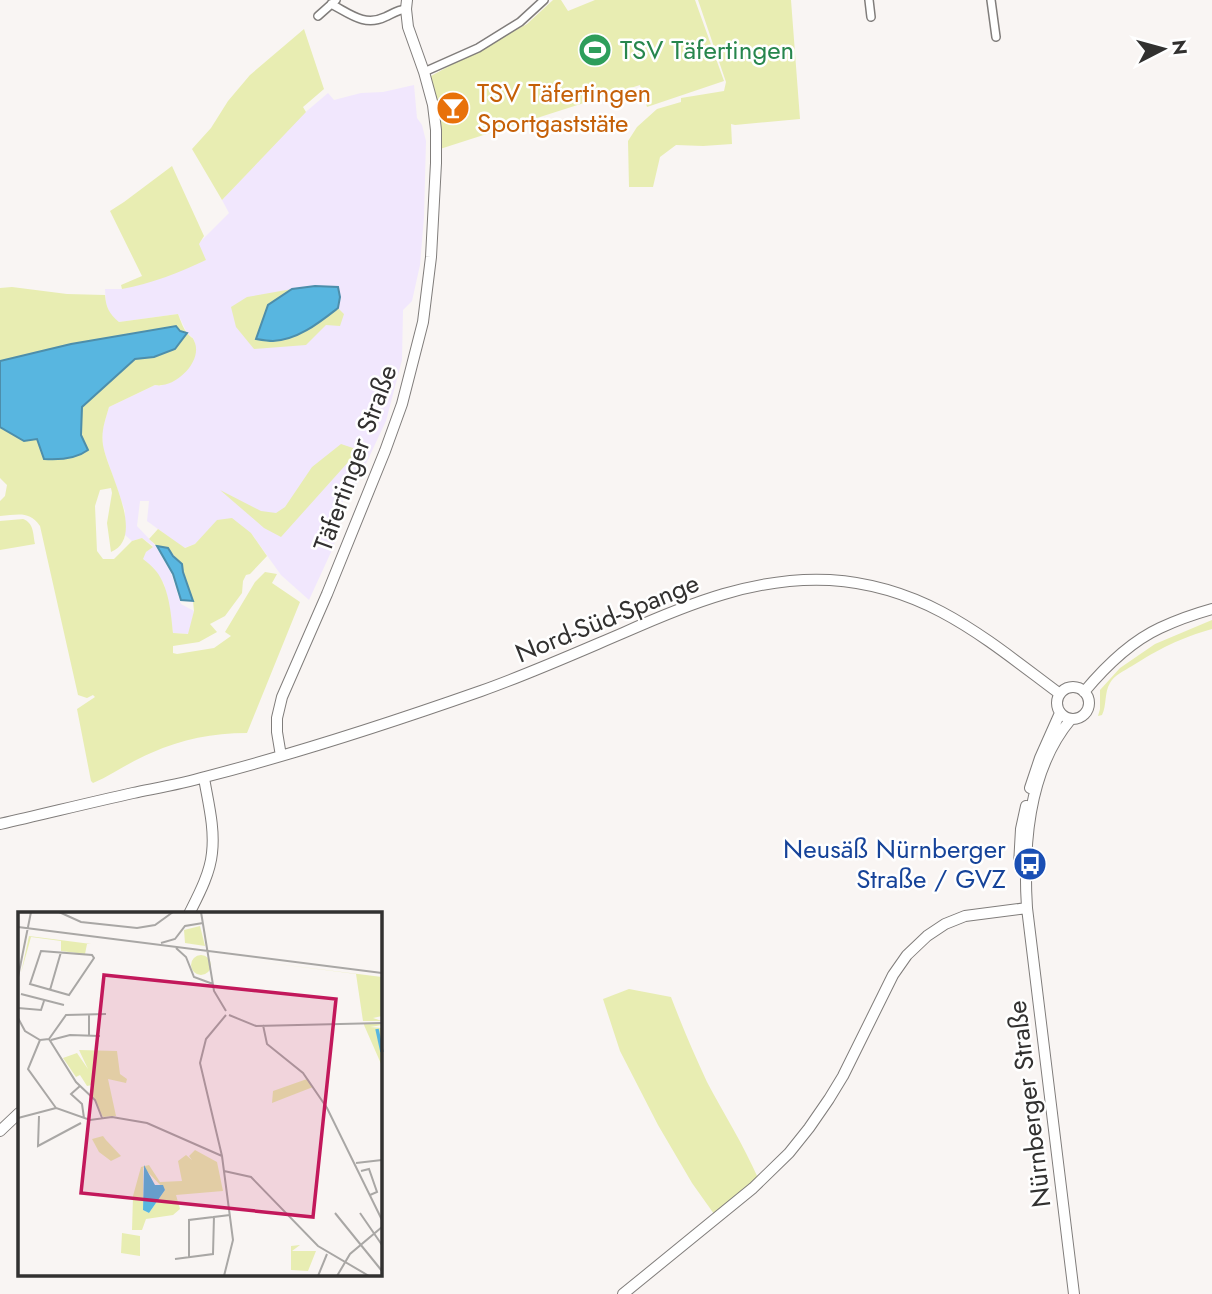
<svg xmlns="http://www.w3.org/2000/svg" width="1212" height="1294" viewBox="0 0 1212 1294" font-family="Jost,sans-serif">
<rect width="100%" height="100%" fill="#f9f5f3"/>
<path fill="#f1e7fd" d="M414,85l3,33 5,7 4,16 -2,76 -4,48 -8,36 -9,9 -1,50 -16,61 -30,64 -6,3 -7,12 -3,26 -8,24 -23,50 -28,-25 -30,-42 -34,-12 -22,23 -11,4 -37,-27 2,-20h-9l-3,25 18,19 16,28 10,31 13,7 -5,23 -16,-1 -6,-37 -3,-12 -9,-14 -13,-11 4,-7 7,-6 -11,-8 -10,3 -7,-6v-24l-22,-63 -1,-17 7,-24 46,-22 6,1 33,-47 -7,-6 -9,-19 -59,8 -8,-6 -5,-12 -1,-15h17l84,-29 -8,-16 31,-31 -7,-13 79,-84 27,-23 6,7 27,-7 22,-1z"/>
<path fill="#e8edb2" d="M553,0h8l7,11 27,-11h100l29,81 -77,26 -7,-22 -200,64c1,-27 -3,-46 -11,-72l98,-53z
M698,0h93l9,119 -65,6 -4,-1 1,20 -29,2 -27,-1 -16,12 -7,30h-24l-1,-46 9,-14 20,-18 24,-7v-4l43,-7 2,-9z
M304,29l20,60 -21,18 3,5 -84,88 -30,-51 19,-21 17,-27 22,-26z
M172,166l32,70 -5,8 7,16c-26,12 -55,24 -84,29l-1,-4 21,-9 -32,-65 14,-9z
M12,287l55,7 38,1c1,12 4,19 14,27l59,-8c3,7 5,15 10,20 5,6 4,1 7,9 7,20 -21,46 -40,42l-46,22c-4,14 -8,24 -6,38 4,26 44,92 8,107l-4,-29 5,-30 -1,-5 -11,2 -5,16 2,45 6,8h11l18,-18 10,-3 11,9 -7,5 -3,7c4,3 9,7 13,12 13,16 15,42 17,62l15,1 6,-23 -1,-10 -10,-29c0,-10 -10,-16 -15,-24l-11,-2 -8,-7 9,-10 27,19 10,-4 22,-24 15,-2 19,15 16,23 -17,18 -4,1 -3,6 -1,12 -17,23 -15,8 7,8 -18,10 -26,4v7l4,1 37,-6 17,-12 -6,-4 30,-50 10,-10 12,2 -5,9 28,19 -53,131c-35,0 -64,6 -96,20 -20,8 -37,21 -58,30l-2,-2 -14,-72 18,-12 -2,-2 -6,3 -9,-3 -38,-169c-11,-16 -23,-11 -40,-10v-15l5,-5 2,-11 -7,-7v-51l24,14 14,-2 3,7 35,9 7,-1 1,-14 -3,-5 1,-28 54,-48 18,-2 26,-26 -4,-5c-59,9 -117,21 -176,35v-73z
M292,289l-24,16 -11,34 17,2 46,-20 18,-13 6,6 -4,12 -14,-1 -20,20 -52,4 -18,-22 -5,-20 16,-10z
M341,444l18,6 -78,87 -17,-9 -44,-38 41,21 15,2 9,-6 27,-40z
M23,519c11,4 10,15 12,25l-35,6v-29z
M1212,620v9c-32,9 -53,20 -80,37 -8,5 -18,9 -22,17 -6,10 -3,22 -8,32l-4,1 2,-7v-19l20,-22 35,-24z
M629,989l42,8c11,29 23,57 36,85 17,32 36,62 51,96l-15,14 -29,22 -22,-31 -34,-58 -38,-74 -17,-52z"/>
<path fill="#58b6e0" stroke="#4d8eab" stroke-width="2" d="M315,286l23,1 2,10 -2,11c-18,14 -40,32 -65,33 -5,0 -11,-1 -17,-2l12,-34 24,-16z
M176,326l4,5 7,2 -12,16 -21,8 -19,2 -53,48 -1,28 7,15c-12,9 -29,10 -44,9l-7,-20 -13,2 -24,-14v-66l71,-17z
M157,546l11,2 5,8 9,8 1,8 10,29 -12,-1 -8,-26z"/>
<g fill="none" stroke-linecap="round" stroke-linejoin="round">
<defs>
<path id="street" d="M869,0l2,17
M991,0l5,37
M331,4c18,9 33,23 54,13 7,-3 12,-7 21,-8
M318,16l18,-16
M424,72l54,-24 42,-26 24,-22"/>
<path id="secondary" d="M1057 703a16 16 0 1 1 32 0a16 16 0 1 1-32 0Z
M1084,692c20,-24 48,-51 76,-64 17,-8 34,-14 52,-19
M1071,719c-43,51 -48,125 -44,189l47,386
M281,756l-4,-24v-14l5,-21 45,-103 58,-143 17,-47 21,-82 8,-65 5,-94v-33l-3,-25 -9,-33 -16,-45 -2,-18 1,-9
M1030,788l10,-30 20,-45
M0,824c44,-10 88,-21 133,-31 24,-5 48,-9 72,-16 93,-24 185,-54 276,-86 48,-17 95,-38 142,-58 65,-29 134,-57 207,-53 97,6 156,59 230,114
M1024,873l-5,-8 2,-36 5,-23
M189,914c9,-18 21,-40 23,-61 3,-25 -4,-51 -8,-75
M0,1131l19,-18
M623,1294l130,-106 36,-35 20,-25 20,-29 14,-23 50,-101 14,-20 20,-19 18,-12 20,-8 62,-8"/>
</defs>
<use href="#street" stroke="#807d7b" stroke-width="10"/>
<use href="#secondary" stroke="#807d7b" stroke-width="12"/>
<use href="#street" stroke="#fff" stroke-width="7"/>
<use href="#secondary" stroke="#fff" stroke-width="10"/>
</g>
<defs>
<symbol id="stadium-disc" viewBox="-11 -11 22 22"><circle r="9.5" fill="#2e9e5b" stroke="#fff"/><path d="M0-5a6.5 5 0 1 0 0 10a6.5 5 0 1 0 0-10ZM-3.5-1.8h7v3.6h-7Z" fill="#fff"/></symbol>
<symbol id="bar-disc" viewBox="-11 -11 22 22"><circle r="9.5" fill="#e8710a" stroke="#fff"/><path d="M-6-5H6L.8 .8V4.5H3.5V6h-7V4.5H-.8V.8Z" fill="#fff"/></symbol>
<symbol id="bus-disc" viewBox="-11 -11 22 22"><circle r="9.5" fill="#1a4fb4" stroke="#fff"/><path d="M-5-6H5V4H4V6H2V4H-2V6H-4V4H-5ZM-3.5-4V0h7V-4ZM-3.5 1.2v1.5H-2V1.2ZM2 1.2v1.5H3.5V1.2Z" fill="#fff"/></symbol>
</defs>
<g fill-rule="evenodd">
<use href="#stadium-disc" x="576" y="31" width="38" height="38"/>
<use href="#bar-disc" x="434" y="89" width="38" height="38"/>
<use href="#bus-disc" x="1011" y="845" width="38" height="38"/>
</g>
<g text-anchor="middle" stroke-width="5" stroke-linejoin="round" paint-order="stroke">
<g font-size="26" fill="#27864d" stroke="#fff" text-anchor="start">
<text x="620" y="59">TSV Täfertingen</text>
</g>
<g font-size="26" fill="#c56008" stroke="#fff" text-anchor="start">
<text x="477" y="102">TSV Täfertingen<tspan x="477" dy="30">Sportgaststäte</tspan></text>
</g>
<g font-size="26" fill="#323130" stroke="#fff">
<text transform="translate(355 458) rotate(-70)" y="9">Täfertinger Straße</text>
<text transform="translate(607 618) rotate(-22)" y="9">Nord-Süd-Spange</text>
<text transform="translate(1029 1104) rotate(-97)" y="9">Nürnberger Straße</text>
</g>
<g font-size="26" fill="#164399" stroke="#fff" text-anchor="end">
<text x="1006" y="858">Neusäß Nürnberger<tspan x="1006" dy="30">Straße / GVZ</tspan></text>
</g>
</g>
<g transform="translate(18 912)">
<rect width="364" height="364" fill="#f9f5f3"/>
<path d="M182,14l5,20 -20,-3 -1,-13zM11,24l62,8h-4l-2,10 -24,-3v-10l-30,-4 -10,36zM173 53a10 10 0 1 1 20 0a10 10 0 1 1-20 0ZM196,44l168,21v39l-9,2 9,3h-19l-7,-47zM346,113v-1h15l3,1 -12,2 12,1v38zM61,138l38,1 3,23 7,5 -1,4 -18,-4 8,37 -13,1 -13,-25 2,-7 -5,1 -7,-11 -4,2 -13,-19 14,-5 11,16zM289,167l6,8 -41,16 1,-12zM85,224l3,4 15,16 -10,5 -12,-9 -7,-13zM177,238l22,12 6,29 -47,4 4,14 -7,6 -27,4 -4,11h-10l1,-34 8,-29 8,-2 11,17 22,-1 -4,-20 8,-6 6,5 -3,-4zM125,255l22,23 -16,23 -6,-3zM104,321l18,3v20l-19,-3zM282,333l-8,6h24l-8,20 -17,-1v-24z" fill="#e8edb2" fill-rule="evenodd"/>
<path d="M126,253l11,20h8l2,5 -16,23 -6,-3z" fill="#58b6e0"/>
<path fill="none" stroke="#58b6e0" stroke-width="3.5" d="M359,117l5,23"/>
<path fill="none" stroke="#a9a7a5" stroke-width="2" d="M41,0l22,10 56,6 18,-3 18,-13M183,0l13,79 12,20M0,15l364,46M143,31l14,-4 10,-13 18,-3M158,36l10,9 8,20 19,7M23,39l51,4 2,3 -25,37 -39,-11zM0,65l13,-65M32,78l11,-38M3,82l43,11M0,96l23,2 3,-9M71,103v21M211,103l27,11 126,-3M0,106l7,13 15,9 9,-1M245,113l4,19 36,29 24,35 55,112M31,127l27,43 19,18 7,18M31,127l17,-24 40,-1M22,128l-12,29 28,39 34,12 22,-3 35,6 75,33M33,128l19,-5 30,1M62,174l-9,8 11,10 2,14M21,204l-1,30 43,-23M0,206l38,-10M338,251l26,-3M206,259l27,6 67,69 51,30M343,259l8,-2 8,23 -7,3M317,301l47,58M342,301l22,32M171,346v-38l41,-5M157,347l38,-5 1,-38M164,364h25M206,364l9,-36 -11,-84 -22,-93 6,-24 20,-24M300,364l9,-22M319,364l13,-22 32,-27"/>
<path fill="#c2185b" fill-opacity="0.15" stroke="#c2185b" stroke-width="3.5" d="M86,63l232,24 -23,218 -232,-24z"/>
<rect width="364" height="364" fill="none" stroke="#323130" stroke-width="3.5"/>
</g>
<g transform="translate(1163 49) rotate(84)" stroke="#ffffff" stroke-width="5" paint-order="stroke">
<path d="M0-5L12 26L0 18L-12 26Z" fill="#323130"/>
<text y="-10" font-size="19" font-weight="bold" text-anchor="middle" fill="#323130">N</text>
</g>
</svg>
